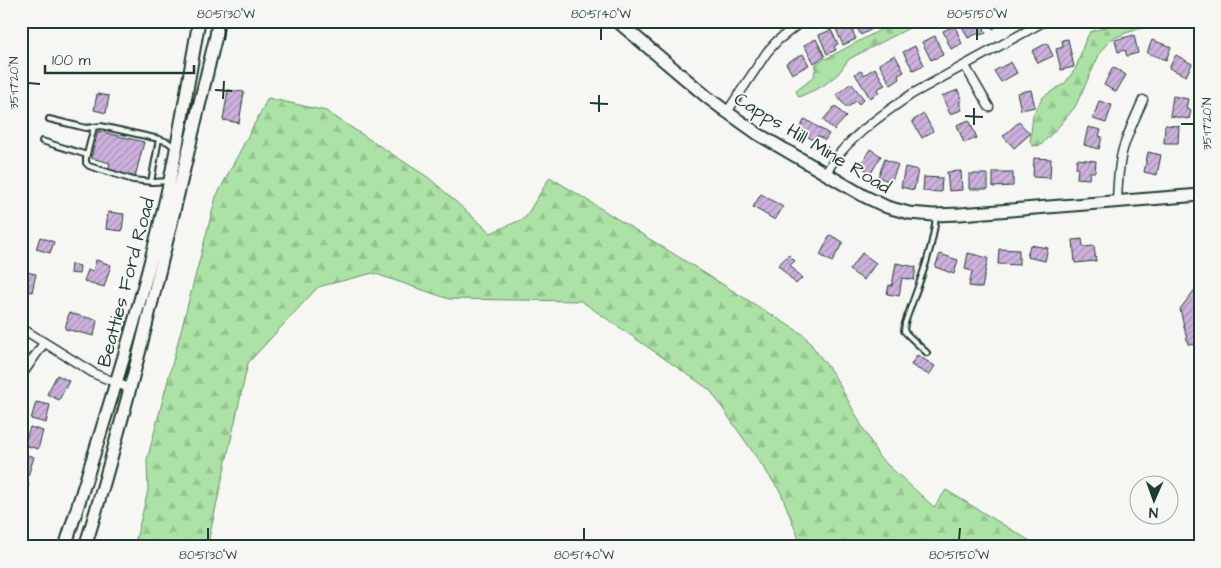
<svg xmlns="http://www.w3.org/2000/svg" width="1221" height="568" viewBox="0 0 1221 568" font-family="'Architects Daughter',sans-serif">
<defs>
<pattern id="forest-firs" width="22" height="20" patternUnits="userSpaceOnUse" patternTransform="scale(1.25)"><rect width="22" height="20" fill="#ace2a5"/><path d="M5 1l3.5 6h-7zM16 11l3.5 6h-7z" fill="#94c38f"/></pattern>
<pattern id="building-hatch" width="6" height="6" patternUnits="userSpaceOnUse" patternTransform="scale(1.25)"><rect width="6" height="6" fill="#ceb1dd"/><path d="M-1 1l2-2M0 6l6-6M5 7l2-2" fill="none" stroke="#a791b4"/></pattern>
</defs>
<rect width="100%" height="100%" fill="#f6f6f2"/>
<filter id="ink" filterUnits="userSpaceOnUse"><feTurbulence type="fractalNoise" baseFrequency=".02" numOctaves="2"/><feDisplacementMap in="SourceGraphic" scale="10" xChannelSelector="R" yChannelSelector="G"/><feConvolveMatrix kernelMatrix="1 2 1 2 8 2 1 2 1" color-interpolation-filters="sRGB"/></filter>
<g filter="url(#ink)">
<path fill="url(#forest-firs)" stroke="#66906c" d="M897,21h26l-74,38 -11,15 -15,12 -24,11 -3,-6 18,-14 2,-13z
M1113,21h41l-8,6 -20,6 -16,7 -9,11 -26,56 -15,18 -19,20 -8,1 -3,-4 3,-27 10,-18 22,-14 11,-15 9,-27 5,-9 13,-4z
M268,98l58,13 103,67 62,55 34,-15 25,-41 254,158 30,40 45,82 55,50 12,-17 94,57h-238l-21,-54 -71,-103 -129,-89 -132,-2 -76,-26 -55,14 -70,76 -41,184h-73l14,-56 -1,-31 69,-263z"/>
<path fill="url(#building-hatch)" stroke="#1f3d34" d="M848,21l8,18 -13,6 -8,-18z
M853,21h14l5,8 -11,6z
M962,21h19l5,12 -6,2 -1,-2 -11,5 -8,-16z
M988,21h15l1,1 -11,7z
M955,26l7,18 -11,5 -8,-18z
M831,30l7,14 -4,2 2,4 -9,4 -8,-19z
M1134,35l4,18 -11,3 -2,-6 -7,2 -3,-12z
M935,36l8,19 -12,5 -9,-18z
M816,39l9,18 -11,6 -10,-18z
M1068,39l6,28 -13,3 -5,-21 7,-2 -1,-7z
M1152,40l19,7 -5,13 -19,-7z
M1047,43l6,13 -15,7 -6,-12z
M915,46l9,19 -11,5 -10,-18z
M803,54l6,11 -17,9 -6,-11z
M895,55l9,17 -6,3 2,4 -9,6 -12,-21z
M1176,55l16,9 -6,12 -17,-8z
M1011,62l6,11 -16,9 -7,-11z
M1113,67l13,8 -10,17 -12,-7z
M875,68l10,17 -8,4 2,4 -9,5 -15,-24 6,-3 3,4z
M851,83l13,16 -5,5 -3,-3 -9,7 -11,-13z
M228,90l16,2 -5,31 -16,-3z
M958,90l4,11 -3,1 3,8 -12,4 -8,-18z
M1031,90l4,17 -14,3 -4,-17z
M97,94l12,2 -3,17 -12,-3z
M1173,96l15,3 -2,10 5,1 -2,9 -19,-3z
M1099,101l13,4 -6,18 -13,-4z
M835,106l11,11 -12,13 -11,-10z
M924,114l9,17 -11,7 -10,-17z
M805,119l24,15 -4,6 -7,-4 -3,5 -17,-10z
M969,120l8,18 -13,5 -7,-18z
M1019,122l11,12 -16,14 -11,-12z
M1165,125l14,1 -1,17h-14z
M1088,127l13,3 -2,6 3,1 -3,12 -15,-4z
M98,131l46,11 -9,35 -27,-7 2,-7 -19,-5z
M870,149l11,7 -10,17 -11,-7z
M1148,152l13,3 -4,20 -13,-3z
M1034,158l17,1 -1,19 -17,-1z
M885,159l13,6 -7,17 -13,-5z
M1077,159l19,2 -1,11h-5l-1,7 -12,-1 1,-10h-2z
M905,167l13,3 -4,20 -13,-3z
M961,171l1,19 -13,1 -2,-19z
M993,172h20v14l-20,1z
M969,174h19v15h-19z
M924,177l18,1 -1,14 -18,-1z
M761,194l22,13 -8,13 -22,-13z
M108,212l16,2 -2,17 -16,-2z
M21,220l8,2 -3,10 -5,-1z
M830,235l13,7 -11,20 -12,-7z
M40,237l14,5 -4,11 -14,-4z
M1082,239l1,8 11,-1 2,15 -21,2 -2,-23z
M1030,245l18,3 -3,13 -18,-4z
M999,249l20,1v15l-21,-1z
M862,253l14,10 -12,17 -15,-10z
M968,253l20,5 -6,30 -13,-2 3,-15 -7,-2z
M940,254l18,6 -4,14 -19,-7z
M789,255l6,6 -5,4 12,13 -6,6 -18,-19z
M96,260l15,5 -7,22 -20,-6 4,-11 5,1z
M896,263l20,4 -2,13 -12,-2 -3,18 -12,-2 2,-9 3,1z
M71,264l9,2 -1,8 -9,-1z
M21,271l15,3 -4,18 -11,-3z
M1200,283v63l-12,-2 -8,-35z
M69,313l28,7 -3,16 -29,-7z
M917,355l18,11 -6,9 -18,-10z
M57,375l12,6 -10,19 -12,-6z
M36,402l14,3 -4,18 -15,-4z
M30,427l13,4 -5,18 -14,-4z
M21,453l13,4 -6,19 -7,-2z
M21,481l8,1 -5,21h-3z"/>
<g fill="none" stroke-linecap="round" stroke-linejoin="round">
<defs>
<path id="lane" d="M49,119l37,9 15,-2 58,13 9,3 7,6
M94,127l-8,31v5l3,3 44,14 20,2 16,-1
M42,141l45,14
M151,182l8,-43
M927,353l-17,-16 -6,-6 1,-8c12,-35 27,-69 31,-106"/>
<path id="street" d="M965,66l24,41
M727,112l40,-60 10,-11 25,-20
M825,174c5,-7 9,-14 14,-20 20,-24 47,-42 73,-60l133,-73
M1117,201c1,-18 1,-35 6,-52 5,-17 13,-33 20,-49
M21,328l74,46 36,15
M21,376l23,-33"/>
<path id="secondary" d="M617,21l90,76 20,15 31,22 106,62 23,11 22,6 25,2 26,-1 240,-19
M65,547c37,-119 76,-237 103,-358 12,-55 21,-112 31,-168
M85,547c52,-168 89,-340 131,-511l2,-15"/>
</defs>
<use href="#lane" stroke="#1f3d34" stroke-width="8"/>
<use href="#street" stroke="#1f3d34" stroke-width="11"/>
<use href="#secondary" stroke="#1f3d34" stroke-width="15"/>
<use href="#lane" stroke="#f6f6f2" stroke-width="4"/>
<use href="#street" stroke="#f6f6f2" stroke-width="8"/>
<use href="#secondary" stroke="#f6f6f2" stroke-width="11"/>
</g>
</g>
<path fill="none" stroke="#1f3d34" stroke-width="2" d="M225,40l1,-12M601,40v-12M977,40v-12M28,83l12,1M215,90l17,1M223,99l1,-18M590,103l18,1M599,112v-17M965,116l18,1M1181,124h13M974,125v-17M208,540v-12M584,540v-12M959,540l1,-12"/>
<g text-anchor="middle" stroke-width="4" stroke-linejoin="round" paint-order="stroke">
<g font-size="19" fill="#1f3d34" stroke="#f6f6f2">
<text transform="translate(813 142) rotate(31)" y="7">Capps Hill Mine Road</text>
<text transform="translate(125 282) rotate(-75)" y="7">Beatties Ford Road</text>
</g>
</g>
<rect width="1221" height="568" fill="none" stroke="#f6f6f2" stroke-width="55"/>
<g transform="translate(1154 500) rotate(182)"><circle r="24" fill="#f6f6f2" stroke="#a0aca6"/>
<path d="M0-4L9 19L0 12L-9 19Z" fill="#1f3d34"/>
<text y="-8" font-size="14" font-weight="bold" text-anchor="middle" fill="#1f3d34">N</text>
</g>
<path d="M45 65v8h149v-8" fill="none" stroke="#1f3d34" stroke-width="2.5"/>
<text x="52" y="65" font-size="15" fill="#1f3d34" stroke="#f6f6f2" stroke-width="4" paint-order="stroke">100 m</text>
<rect x="28" y="28" width="1166" height="512" fill="none" stroke="#1f3d34" stroke-width="2"/>
<g font-size="12" text-anchor="middle" fill="#1f3d34">
<text x="226" y="18">80°51'30"W</text>
<text x="601" y="18">80°51'40"W</text>
<text x="977" y="18">80°51'50"W</text>
<text transform="translate(14 83) rotate(-90)" y="4">35°17'20"N</text>
<text transform="translate(1207 124) rotate(-90)" y="4">35°17'20"N</text>
<text x="208" y="559">80°51'30"W</text>
<text x="584" y="559">80°51'40"W</text>
<text x="959" y="559">80°51'50"W</text>
</g>
</svg>
